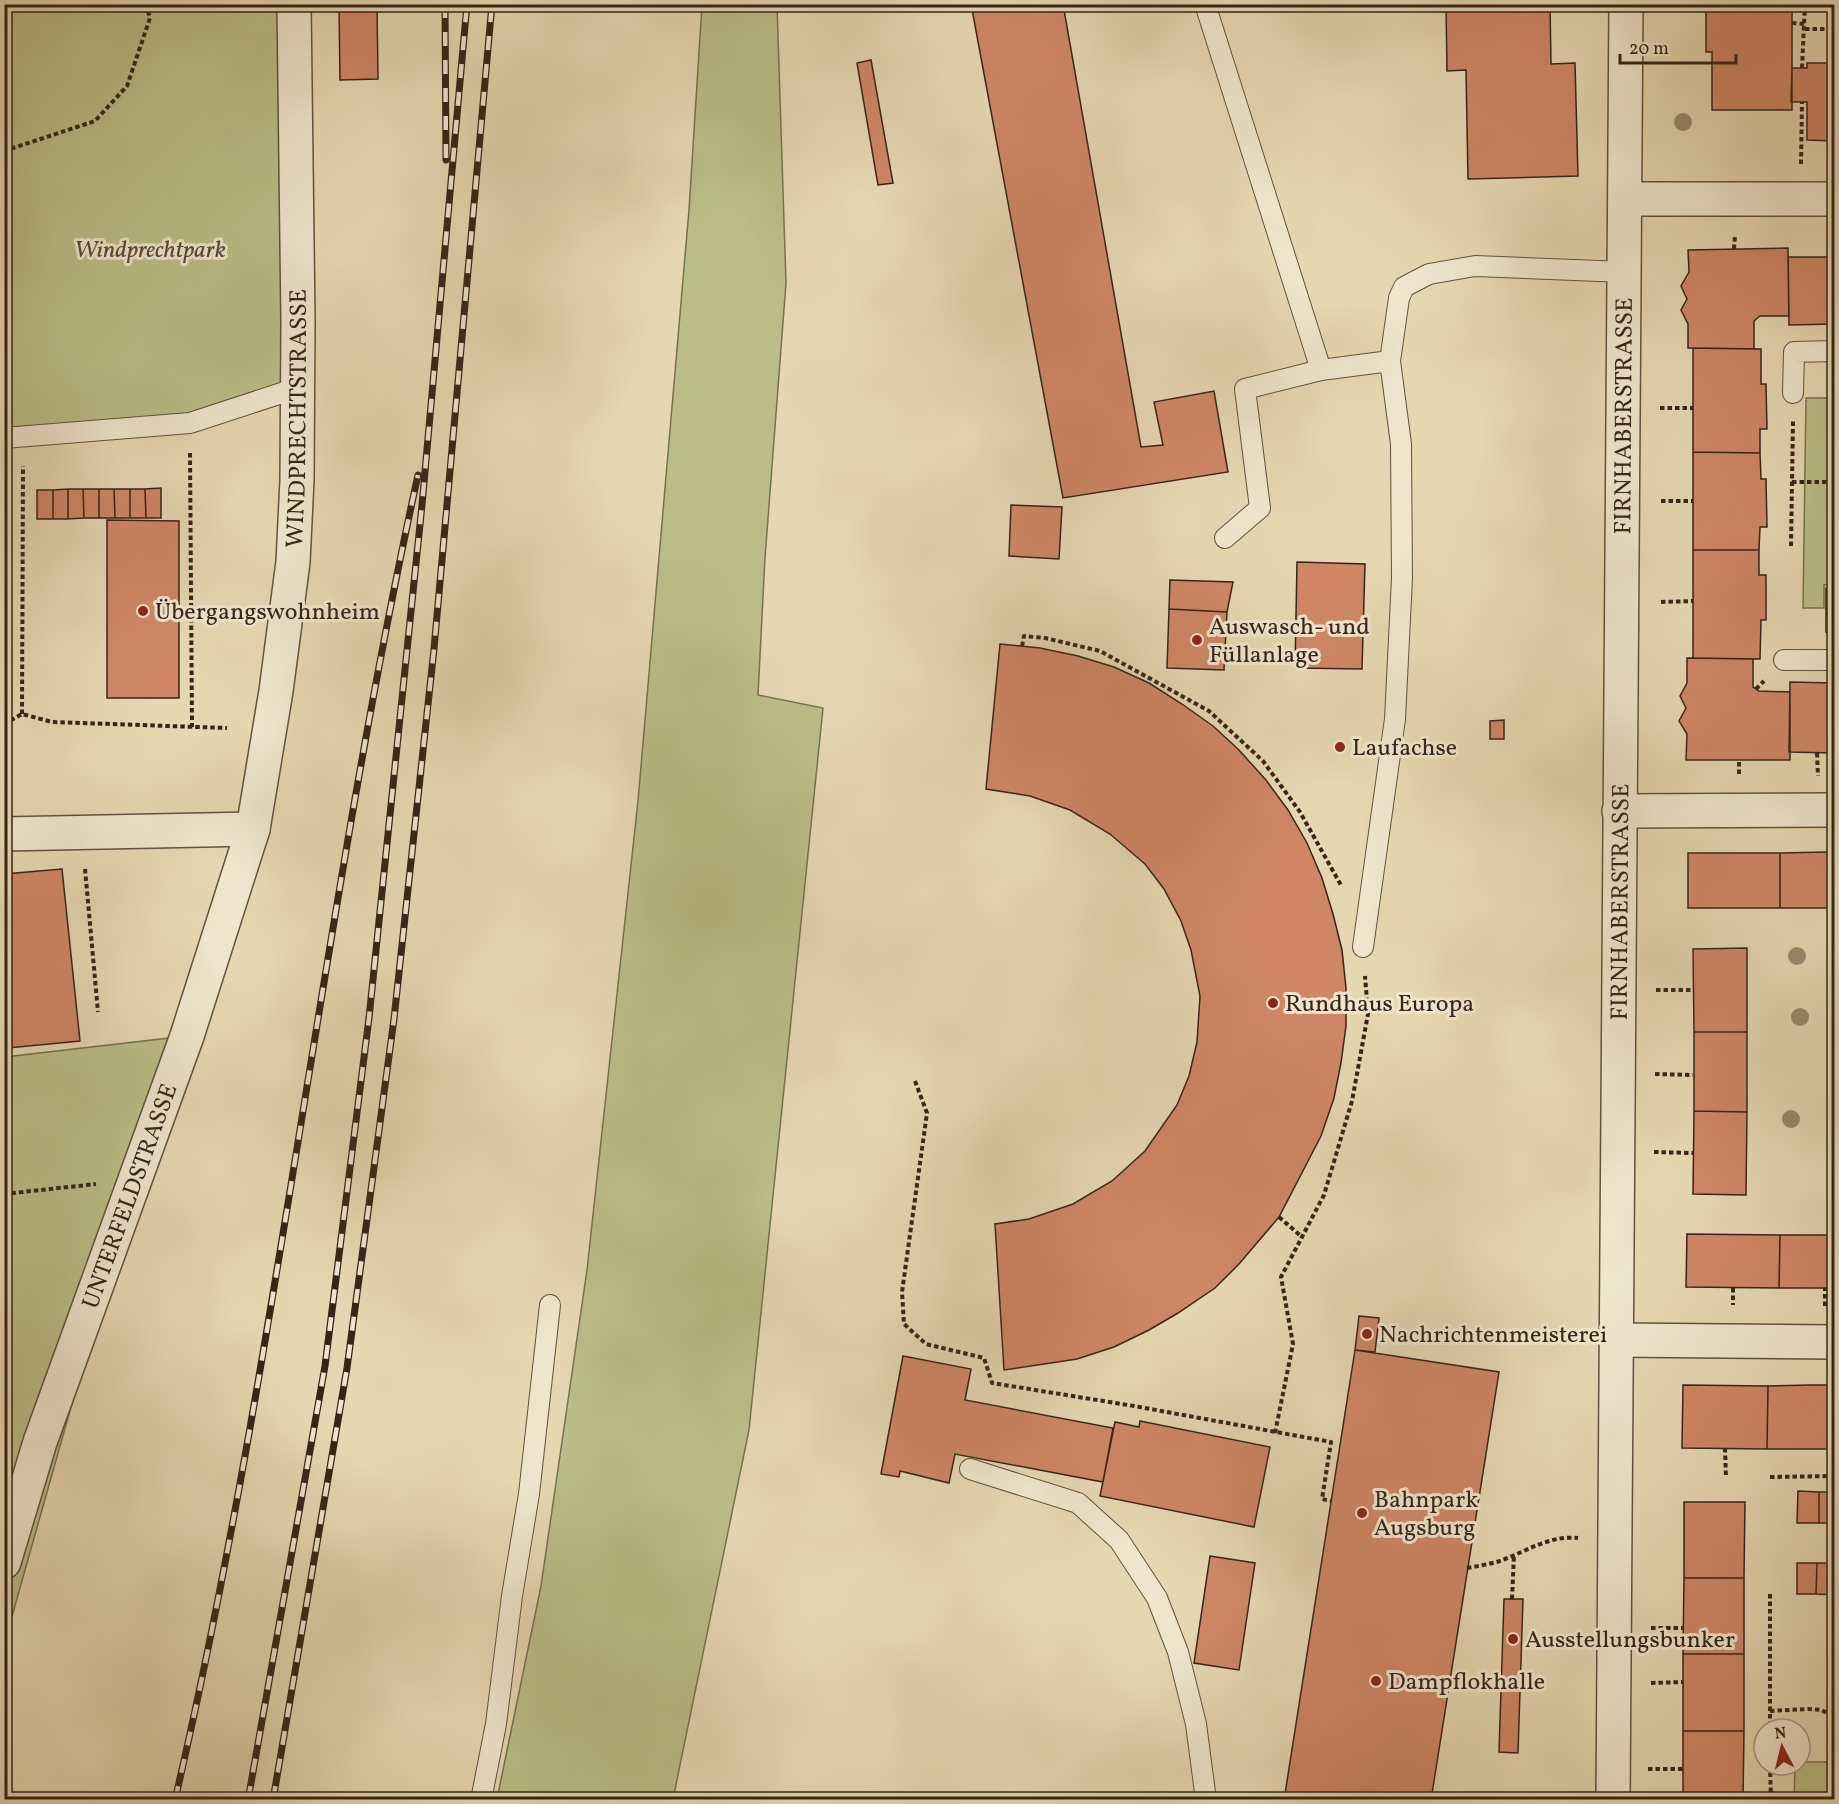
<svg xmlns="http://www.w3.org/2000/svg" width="1839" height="1804" viewBox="0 0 1839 1804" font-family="Vollkorn,serif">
<rect width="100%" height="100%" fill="#e5d7b1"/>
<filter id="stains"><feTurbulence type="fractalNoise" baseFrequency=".00333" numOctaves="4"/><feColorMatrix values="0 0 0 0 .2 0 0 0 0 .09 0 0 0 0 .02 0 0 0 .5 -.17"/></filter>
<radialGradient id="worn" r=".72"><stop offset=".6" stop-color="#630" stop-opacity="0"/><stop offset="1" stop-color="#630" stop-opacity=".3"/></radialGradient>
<path fill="#babd88" stroke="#787150" stroke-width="1.5" d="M4,5h290l3,383 -107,35 -185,15z
M702,5h75l9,278 -21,275 -7,137 65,13 -74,722 -76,369h-176l44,-213 46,-316 51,-469 51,-591z
M1806,398h28v186l-10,1v23h-21z
M187,1036l-55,155 -127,450v-584z
M1800,1762h34v37h-40l1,-34h5z"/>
<path fill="#ce8667" stroke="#352519" stroke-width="1.5" d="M971,4h92l78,443 22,-2 -9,-43 60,-11 14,81 -165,26z
M1446,4h104l1,60 24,-1 3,113 -110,3 -2,-109 -19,1z
M1706,4h86v106h-80v-58h-6z
M339,5h38l1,74 -38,1z
M871,60l22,123 -15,2 -21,-122z
M1807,63h27v78l-27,-1v-38h-16l1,-34h15z
M1788,248l1,68h-29l-6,5v28l-66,-1v-24l-7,-14 6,-11 -6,-13 8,-14 -1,-22z
M1788,257h46v67l-45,1z
M1693,348l68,1v35h5l1,45h-7v24l-67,-1z
M1693,452l67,1 1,26h5l1,48h-7l-1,23h-66z
M161,488v30h-15l-1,-29z
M68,489v30h-15v-29z
M68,489h15l1,29 -16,1z
M83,489h16v29h-15z
M99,489h15l1,29h-16z
M114,489h16v29h-15z
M130,489h15l1,29h-16z
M37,490h16v29h-16z
M1011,505l51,2 -3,52 -50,-3z
M107,520l72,1v177h-72z
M4,524h3l2,170h-5z
M1693,550h66v25h7v45h-5l-1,39 -67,-1z
M1297,562l68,2 -3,105 -67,-1z
M1170,580l63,2 -6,30 -58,-3z
M1826,588h8v45l-8,-1z
M1169,609l58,3 -3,58 -57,-2z
M1000,644l40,4 38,8 36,11 35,16 33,21 31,22 25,23 28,31 22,30 19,33 15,35 11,36 9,36 4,38v38l-5,37 -7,35 -13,38 -42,81 -40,47 -24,24 -37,25 -29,17 -35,17 -37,12 -73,11 -9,-146 34,-5 44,-15 39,-23 33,-30 32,-46 12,-29 8,-34 3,-46 -9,-46 -10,-29 -17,-32 -19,-25 -35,-30 -40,-24 -40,-14 -44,-7z
M1687,658l66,1v28l6,4 31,1v68h-104l1,-26 -8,-13 7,-13 -6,-12 7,-13z
M1790,682l44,1v70l-45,-1z
M1504,720v19h-14v-18z
M1827,852h7v56h-54v-55z
M1688,853h92v55h-92z
M62,869l18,172 -72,7 -4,-31v-143z
M1747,948v84h-53l-1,-83z
M1694,1032h53v80l-53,-1z
M1694,1111l53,1 -1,83 -53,-1z
M1687,1234l93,1 -1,53 -93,-1z
M1780,1235h54v53h-55z
M1359,1316l20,2 -4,34 -20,-2z
M1355,1350l144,22 -68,428h-147z
M903,1356l68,13 -6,31 148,28 -10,54 -148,-28 -6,29 -49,-12 -1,6 -18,-3z
M1683,1385l85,1 -1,63 -85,-1z
M1810,1385h24v64h-67l1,-63z
M1140,1421l130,26 -16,80 -154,-31 15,-74 24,5z
M1798,1491l21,1v31h-22z
M1819,1492h15v31h-15z
M1684,1502h61l-1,76h-60z
M1210,1556l45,7 -16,107 -45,-7z
M1797,1563h20l-1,31h-19z
M1817,1563h17v32l-18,-1z
M1684,1578h60v76h-61z
M1504,1599h19l-5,154 -19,-1z
M1683,1654h61v77h-61z
M1683,1731h61l-1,69h-60z"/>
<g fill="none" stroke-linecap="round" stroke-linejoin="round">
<defs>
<path id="service" d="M1205,4l116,366 69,-9 9,-63 5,-11 25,-13 46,-8 150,6
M1793,393l1,-41 40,-1
M4,438l186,-15 107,-35
M1225,538l35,-30 -15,-119 76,-19
M1784,660h50
M1363,947l32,-228 7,-141 -1,-134 -11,-83
M970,1469l108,34 41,37 38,58 21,54 18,72 10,76
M481,1800l15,-76 16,-128 17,-102 21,-189"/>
<g id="minor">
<path d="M1626,199h208"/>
<path d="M1619,811l215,-1"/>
<path d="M4,834l249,-5"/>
<path d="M1616,1340l218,2"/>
<path id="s1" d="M4,1562l36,-120 147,-406 66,-207 23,-138 17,-129 4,-82 1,-159 -4,-317"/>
<path id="s2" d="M1613,1800l13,-1796"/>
</g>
</defs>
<use href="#service" stroke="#61523f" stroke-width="22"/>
<use href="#minor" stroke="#61523f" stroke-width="36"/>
<path stroke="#352519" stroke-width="4" stroke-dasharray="4.5 3" stroke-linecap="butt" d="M1792,23l13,1
M1805,29h29
M1802,68l3,-64
M4,151l91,-30 32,-35 23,-68 -4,-14
M1801,164l1,-62
M1734,249l1,-14
M1660,408h33
M190,453l2,274
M1792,482h42
M1661,501h32
M1791,546l2,-125
M1661,602l32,-1
M1022,646l2,-10 21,2 55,13 109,60 54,50 37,51 42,75
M1756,689l8,-8
M22,714l1,-248
M4,724l18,-10 30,8 175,6
M1817,753l1,23
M1739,774v-14
M85,869l13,143
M1656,990h38
M1655,1074l38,1
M915,1081l12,32 -25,179 2,32 22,20 58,14 8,25 142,23 197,36 -9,57 9,2
M1654,1152l39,1
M4,1194l92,-10
M1279,1217l23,20
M1733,1288v17
M1825,1306v-18
M1275,1433l18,-89 -12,-67 43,-82 28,-94 16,-87 -3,-38
M1725,1448l1,30
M1770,1477l64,-1
M1467,1568c11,-2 23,-4 33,-7 27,-10 50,-26 78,-23
M1770,1594v135
M1512,1599l2,-44
M1651,1628h32
M1651,1683l32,-1
M1770,1711l38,-2 14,1 12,8
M1770,1765l1,35
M1648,1769h35"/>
<use href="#service" stroke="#eee5cc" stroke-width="20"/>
<use href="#minor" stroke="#eee5cc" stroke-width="33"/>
<defs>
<path id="rail" d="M445,4l1,156
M175,1800c102,-438 147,-887 243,-1325
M248,1800l77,-434 44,-348 53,-513 45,-501
M273,1800l74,-432 47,-349 40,-370 58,-645"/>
</defs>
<use href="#rail" stroke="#352519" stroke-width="7"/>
<use href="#rail" stroke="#eee5cc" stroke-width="4.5" stroke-dasharray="14" stroke-linecap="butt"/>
</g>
<g fill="#968a6d">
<circle cx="1683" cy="122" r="9"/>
<circle cx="1797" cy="956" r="9"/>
<circle cx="1800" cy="1017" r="9"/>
<circle cx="1791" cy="1119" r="9"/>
</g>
<g fill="#8f2418" stroke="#eee5cc" stroke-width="2">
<circle cx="143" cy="611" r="6"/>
<circle cx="1197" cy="640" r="6"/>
<circle cx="1340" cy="747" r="6"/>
<circle cx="1273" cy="1003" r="6"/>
<circle cx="1367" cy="1334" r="6"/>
<circle cx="1362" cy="1513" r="6"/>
<circle cx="1513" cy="1639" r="6"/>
<circle cx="1376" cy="1681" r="6"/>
</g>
<g text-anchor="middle" stroke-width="6" stroke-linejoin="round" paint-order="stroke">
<g font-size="24" font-style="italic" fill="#564b35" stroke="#eee5cc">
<text x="150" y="257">Windprechtpark</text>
</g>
<g font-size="24" fill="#352519" stroke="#eee5cc">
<text dy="8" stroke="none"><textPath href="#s2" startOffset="1384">FIRNHABERSTRASSE</textPath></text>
<text dy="8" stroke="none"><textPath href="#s1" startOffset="1188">WINDPRECHTSTRASSE</textPath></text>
<text dy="8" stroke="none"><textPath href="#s2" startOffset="898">FIRNHABERSTRASSE</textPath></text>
<text dy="8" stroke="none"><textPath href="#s1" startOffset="387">UNTERFELDSTRASSE</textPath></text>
</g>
<g font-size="24" fill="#352519" stroke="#eee5cc" text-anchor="start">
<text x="155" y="619">Übergangswohnheim</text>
<text x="1209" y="634">Auswasch- und<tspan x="1209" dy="28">Füllanlage</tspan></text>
<text x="1352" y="755">Laufachse</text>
<text x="1285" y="1011">Rundhaus Europa</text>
<text x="1379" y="1342">Nachrichtenmeisterei</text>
<text x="1374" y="1507">Bahnpark<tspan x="1374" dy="28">Augsburg</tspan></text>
<text x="1525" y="1647">Ausstellungsbunker</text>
<text x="1388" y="1689">Dampflokhalle</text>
</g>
</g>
<rect width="1839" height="1804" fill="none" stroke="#e5d7b1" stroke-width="24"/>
<rect x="6" y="6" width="1827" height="1792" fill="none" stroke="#352519" stroke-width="3"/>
<rect x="12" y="12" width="1815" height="1780" fill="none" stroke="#352519" stroke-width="1.5"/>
<g transform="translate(1782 1747) rotate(353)"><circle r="28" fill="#eee5cc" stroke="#a49884" stroke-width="1.5"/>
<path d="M0-4.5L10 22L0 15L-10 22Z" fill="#8f2418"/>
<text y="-9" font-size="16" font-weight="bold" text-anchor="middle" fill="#352519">N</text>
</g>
<path d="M1620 54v9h116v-9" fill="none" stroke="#352519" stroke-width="3"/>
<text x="1629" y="54" font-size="18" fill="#352519" stroke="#eee5cc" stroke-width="4.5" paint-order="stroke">20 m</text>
<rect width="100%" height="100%" filter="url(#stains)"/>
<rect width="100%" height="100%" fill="url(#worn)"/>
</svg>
